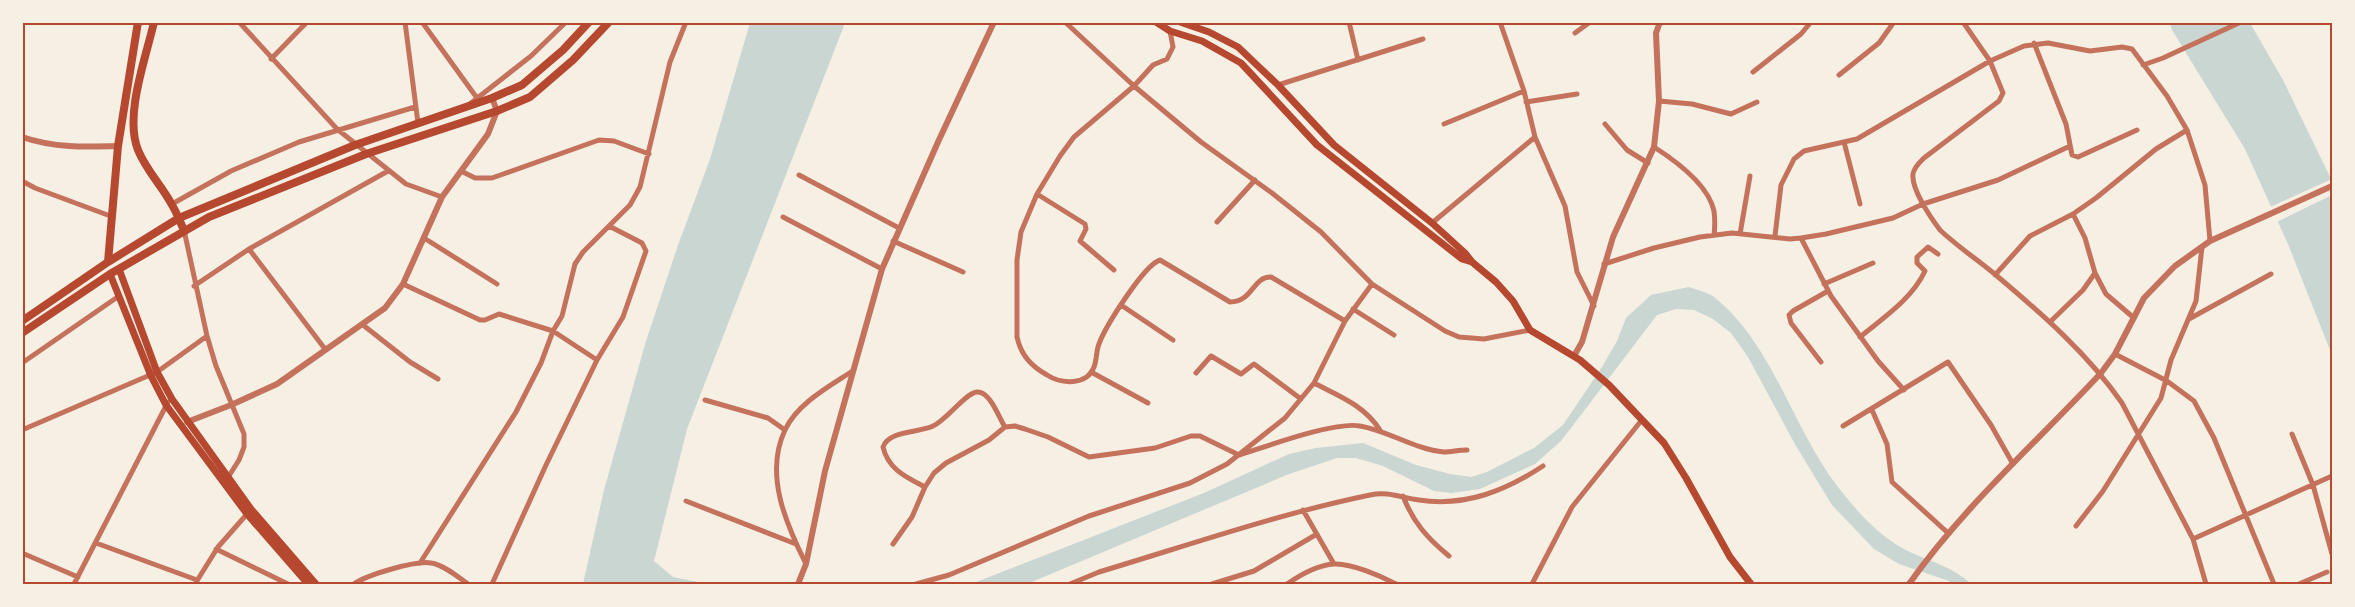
<svg xmlns="http://www.w3.org/2000/svg" width="2355" height="607" viewBox="0 0 2355 607" font-family="'Asap Condensed',sans-serif">
<rect width="100%" height="100%" fill="#f6efe4"/>
<path fill="#c9d6d2" d="M750,23h95l-158,406 -33,132 19,16 35,7h-125l21,-94 42,-149 31,-93 33,-89z
M2170,23h80l33,57 49,101v174l-44,-111 -43,-95 -73,-119z
M1689,287c8,3 18,5 25,10 59,47 79,132 124,190 20,26 43,52 74,66 20,9 43,15 59,31h-19l-3,-3 -50,-17 -25,-15 -42,-44 -36,-59 -48,-89 -17,-24 -18,-14 -19,-9 -18,-1 -19,6 -96,126 -26,23 -55,25 -29,4 -17,-2 -51,-25 -27,-8h-19l-48,16 -262,110h-56l233,-91 85,-39 27,-6 47,-5 53,22 34,9 21,3 16,-5 47,-24 29,-23 39,-58 15,-26 9,-23 25,-23z"/>
<path fill="#f6efe4" d="M2332,179v16l-57,28 -7,-15z"/>
<g fill="none" stroke-linecap="round" stroke-linejoin="round">
<path stroke="#c5725c" stroke-width="5" d="M239,22l98,107 69,55 36,13
M405,22l13,101
M422,22l55,76
M1065,22l69,64 67,56 71,51 49,39 51,52 73,47 14,6 25,2 46,-9
M1349,22l9,38
M1500,22l24,69 11,46 30,69 12,66 17,34
M1963,22l27,39 13,32 -4,8 -75,57c-4,4 -10,9 -11,16 -2,15 18,44 27,56 18,17 38,30 57,46 45,38 91,78 125,127l71,136 13,45
M1170,31l3,16 -6,12 -14,6 -19,21 -60,51 -14,19 -23,38 -16,38 -4,28v77c4,18 14,29 30,38 14,9 40,11 47,-8 3,-8 2,-16 5,-23 6,-17 45,-79 61,-84l70,42c23,0 23,-26 41,-25l74,44
M1575,33l15,-11
M2034,43l32,81 6,31 6,2 59,-27
M271,59l36,-37
M2143,65l20,-7 78,-36
M1753,72l48,-38 10,-12
M1839,75l40,-32 15,-21
M1278,85l145,-46
M1659,101l33,3 39,10 26,-12
M1526,102l51,-8
M471,103l60,-47 35,-34
M1444,124l80,-33
M1605,124l22,26 21,13
M1844,142l16,62
M1654,147c22,14 54,37 60,64 1,8 1,16 0,24
M461,171l14,7h17l107,-38 15,1 35,13
M799,175l100,53
M22,181l13,7 78,29
M1037,194l48,30 1,5 -6,12 34,29
M172,204l59,-33 68,-29 116,-35
M783,217l99,52
M1217,222l38,-42
M1432,223l103,-86
M184,230l23,106 9,30 28,68v13l-5,13 -12,19
M1740,234l10,-58
M1775,236l6,-51 13,-26 10,-8 53,-12 133,-78 34,-15 24,-3 42,8 32,-4 10,2 35,47 20,34 18,55 5,56
M424,238l73,46
M1801,238l30,58 47,65 26,29
M893,241l70,31
M249,249l76,100
M1604,264l50,-16 46,-11 32,-4 58,6 11,-1 25,-4 67,-16 30,-14 75,-24 72,-34
M2095,273l11,21 28,24
M1995,275l35,-39 43,-22 23,-16 60,-49 31,-19
M403,284l77,36h5l14,-6 54,17 44,29
M1824,284l49,-21
M194,286l55,-37 139,-78
M1121,305l52,35
M1353,309l41,26
M2189,319l82,-45
M2050,322l33,-32 12,-17 -10,-35 -12,-24
M363,325l47,37 28,17
M1860,337c23,-19 52,-38 65,-66l-8,-8v-6l11,-10 10,7
M2115,354l52,27 27,20 20,37 60,146
M1821,362l-30,-39 -2,-8 4,-4 35,-20
M22,363l97,-67
M1091,372l57,31
M1196,373l15,-17 30,18 13,-10 47,35
M1314,383c25,13 50,22 66,47
M705,400l63,18 17,12
M1872,410l15,34 5,38 56,51
M1843,426l105,-64 43,63 22,39
M22,430l135,-58 50,-36
M2292,434l21,51 19,69
M925,487c-19,-10 -37,-18 -42,-40 6,-17 36,-14 50,-21 14,-6 32,-33 44,-34 13,-1 22,26 28,35
M1403,496c10,26 24,42 46,60
M686,501l110,43
M1303,510l31,54
M2076,526l27,-35 58,-93 10,-38 25,-59 6,-54
M2193,539l139,-63
M96,543l101,37
M893,544l19,-27 13,-30 9,-14 12,-10 43,-23 16,-13 10,-1 10,3 23,8 41,20 66,-9 36,-12h9l39,19c26,-8 96,-34 121,-29 29,5 54,23 84,26 7,0 15,-2 23,-2
M216,549l72,35
M22,553l56,24
M420,563l96,-151 25,-49 12,-32 9,-15 13,-52 8,-12 26,-26
M806,564c-20,-40 -42,-90 -21,-134 12,-26 43,-43 66,-58
M74,584l94,-182
M195,584l23,-37 29,-33
M354,584c12,-9 63,-24 77,-21 13,2 27,14 37,21
M492,584l54,-119 51,-105 26,-43 23,-66 -4,-8 -33,-17 21,-21 10,-18 30,-125 16,-40
M916,584l33,-9 140,-59 101,-33 37,-19 58,-46 29,-35 31,-62 27,-37
M1070,584l29,-12c90,-27 179,-58 271,-77 19,-4 31,3 49,5 46,7 86,-9 124,-34
M1212,584l42,-13 63,-37
M1287,584c13,-9 30,-19 47,-20 17,-1 47,12 62,20
M1532,584l40,-77 69,-86
M2299,584l28,-12"/>
<path stroke="#c5725c" stroke-width="6" d="M22,137c32,11 63,10 96,9
M1574,356l8,-14 31,-105 41,-90 5,-46 -3,-68 4,-11
M187,422l44,-17 46,-21 108,-76 18,-24 39,-87 46,-63 9,-23 -5,-13
M798,584l8,-20 19,-93 57,-202 56,-127 56,-120
M1909,584c55,-78 127,-141 192,-211l14,-19 29,-56 31,-32 35,-25 122,-55"/>
<path stroke="#b5482f" stroke-width="7" d="M1156,22l14,9 32,10 39,22 76,82 145,114 10,3
M1180,22l29,10 29,15 40,38 56,60 98,78 33,30 7,9 24,20 17,19 17,29 50,30 29,25 55,58 22,35 44,79 21,27
M119,269l38,103 15,27 79,110 65,75
M110,274l41,102 15,29 81,109 61,70"/>
<path stroke="#b5482f" stroke-width="8" d="M154,22c-8,36 -30,93 -16,128 8,20 24,36 34,55 5,8 8,17 12,25
M108,262l10,-116 20,-124
M22,321l86,-59 71,-44 176,-73 137,-47 30,-13 41,-35 26,-28
M22,333l88,-59 99,-57 157,-63 131,-43 33,-14 43,-37 36,-38"/>
</g>
<rect width="2355" height="607" fill="none" stroke="#f6efe4" stroke-width="48"/>
<rect x="24" y="24" width="2307" height="559" fill="none" stroke="#b5482f" stroke-width="2"/>
</svg>
